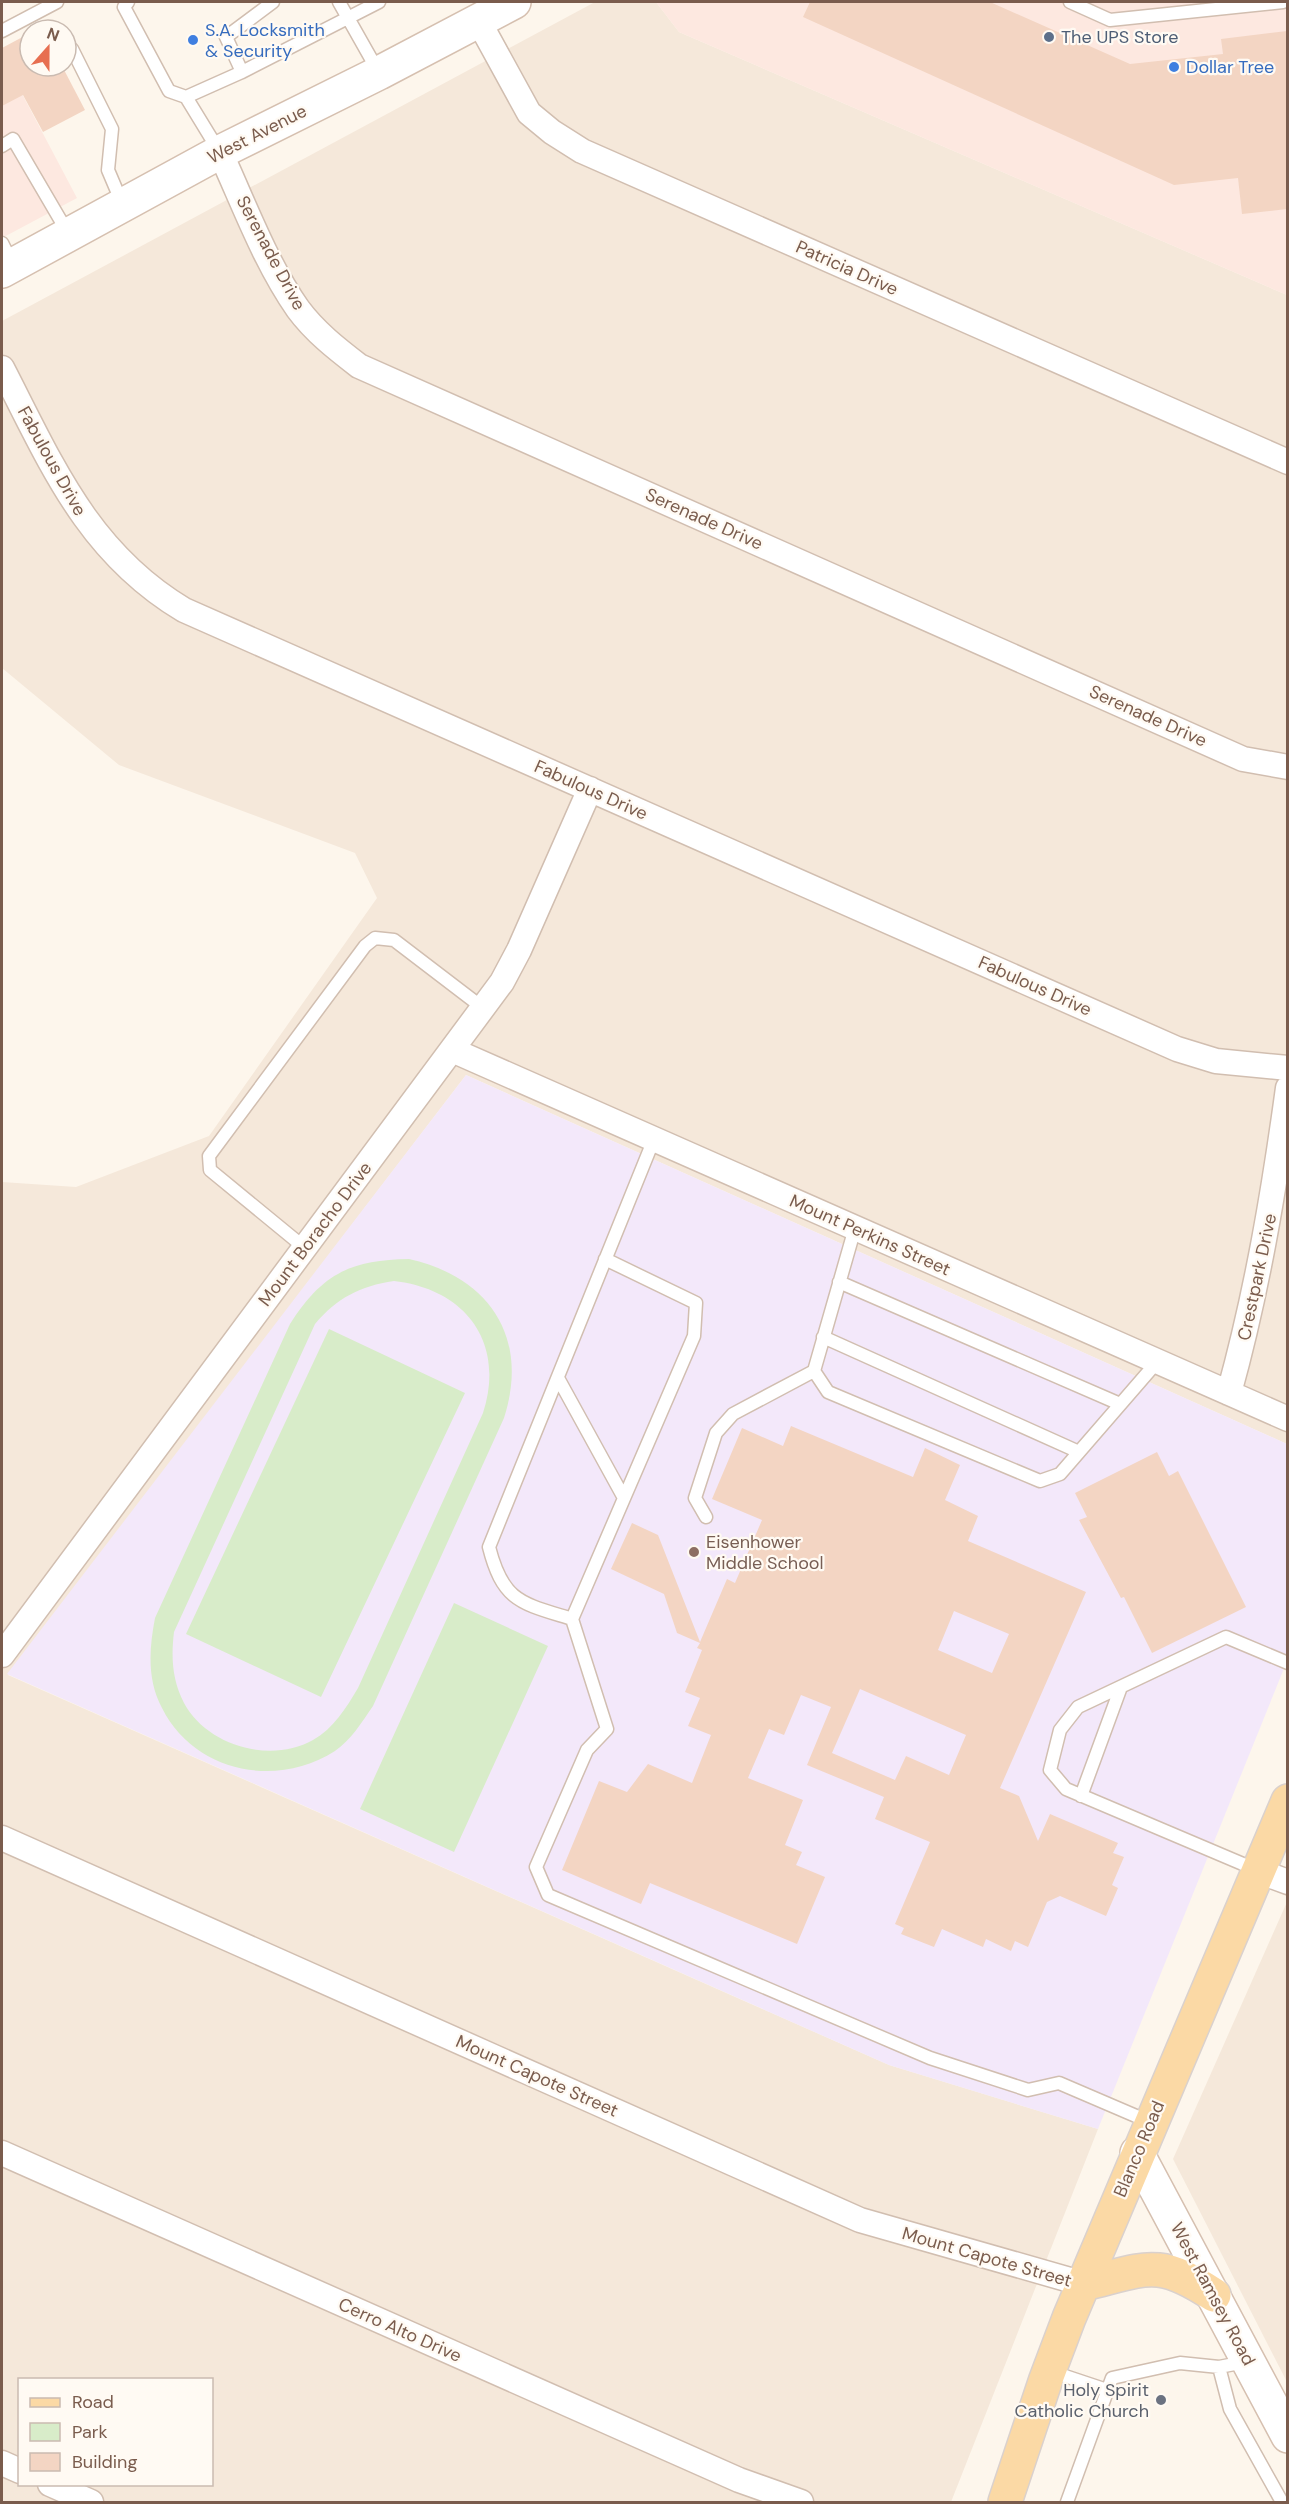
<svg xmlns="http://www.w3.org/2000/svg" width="1289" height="2504" viewBox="0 0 1289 2504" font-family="'DM Sans',sans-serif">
<rect width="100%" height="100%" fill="#fdf6ec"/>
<path fill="#f5e8da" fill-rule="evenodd" d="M595,2h61l23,30 608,263v1149l-821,-369 -458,600 881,390 209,64 -147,373h-949v-1320l74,5 133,-51 168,-238 -22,-45 -236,-88 -117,-97v-347zM20,2380h192v104h-192z
M1287,1902l1,480h-1l-114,-223z"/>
<path fill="#fde8e0" d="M656,2h631v293l-608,-263z
M2,56l75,142 -75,40z"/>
<path fill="#f3e8fa" d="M466,1075l821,369v217l-189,468 -209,-64 -882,-391z"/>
<path fill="#d8ecc9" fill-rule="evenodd" d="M409,1259c80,18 121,78 95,159l-131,288c-11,16 -22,34 -38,45 -59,38 -141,21 -173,-43 -15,-28 -13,-59 -7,-90l135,-294c32,-50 60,-64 119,-65zM394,1281c71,8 112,61 89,132l-125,275c-12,20 -24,40 -45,52 -42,24 -106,6 -129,-37 -12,-23 -13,-46 -10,-71l141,-308c22,-26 45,-38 79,-43z
M329,1329l136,64 -144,304 -135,-63z
M454,1603l94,43 -94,206 -94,-43z"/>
<path fill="#f3d5c3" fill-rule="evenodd" d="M810,2h180l140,62 93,-10 -2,-15 66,-8v178l-45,5 -4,-36 -64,7 -371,-168z
M30,33v33h32l23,44 -42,22 -20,-37 -21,11v-58z
M791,1426l122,51 12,-29 35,17 -15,35 33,16 -10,25 118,51 -86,196 19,8 19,45 12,-27 68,29 -5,10 11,4 -12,28 6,3 -12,28 -46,-20 -13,6 -19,45 -13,-6 -4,10 -25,-12 -3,8 -41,-18 -8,18 -33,-13 3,-6 -9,-4 35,-82 -55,-23 9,-22 -77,-32 24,-58 -30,-12 -17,40 -15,-6 -21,49 55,22 -18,45 17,7 -6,13 29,12 -28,67 -147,-61 -9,21 -79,-34 37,-89 28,11 21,-28 44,19 19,-48 -23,-9 12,-28 -15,-6 17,-42 -5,-2 3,-5 -23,-10 -13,-39 -53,-25 21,-46 26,12 42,107 27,-63 8,4 27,-63 -50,-21 30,-71 41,18zM954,1611l55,23 -17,39 -54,-23zM860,1689l106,46 -17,40 -43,-19 -11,24 -63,-27z
M1157,1452l12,24 9,-5 68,136 -94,46 -28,-56 -3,1 -42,-78 8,-3 -12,-24z"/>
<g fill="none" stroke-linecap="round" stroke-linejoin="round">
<defs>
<path id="lane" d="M128,2l-4,5 45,84 17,6
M339,2l39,69
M1070,2l40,18 173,-18
M2,31l55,-29
M72,49l40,80 -4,41 14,33
M242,72l137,-70
M2,146l11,-7 55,94
M219,151l-33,-54 56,-25 -16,-35 47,-35
M2,243l10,20
M654,1139l-165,408c14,55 32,56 83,72l35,110 -20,21 -51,117 12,28 382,163 98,32 31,-7 91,39
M855,1228l-41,143 14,21 212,89 20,-7 97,-112
M305,1248l-95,-78 -1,-14 156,-210 10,-8 19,2 89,68
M839,1282l281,122
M823,1337l256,115
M558,1378l66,120
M706,1517l-11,-19 21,-65 17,-19 81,-43
M572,1619l122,-283 2,-33 -91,-44
M1081,1796l40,-109
M1257,1870l-191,-81 -16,-19 10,-40 18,-23 148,-70 62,26
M1219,2367l11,42 52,93
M1050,2371l57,19
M1067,2502l45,-124 68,-15 39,4 26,-5"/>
<path id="street" d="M478,20l51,93 23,19 30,19 706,311
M220,152c24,52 45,110 78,157 17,23 39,40 61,57l884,393 45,8
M2,368c49,95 85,184 182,242l993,439 39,12 72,7
M452,1050l836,369
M1229,1393c28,-101 45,-202 59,-305
M2,1655l500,-673 17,-32 71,-161
M2,1838l858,382 224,64
M1258,1871l30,11
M2,2153l737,327 62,22
M2,2463l18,8
M50,2484l41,18"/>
<path id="secondary" d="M2,271l218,-119 159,-79 135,-71
M1137,2153l151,283"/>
<path id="primary" d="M1084,2284c62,-15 73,-27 130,11
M1005,2502l41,-123 23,-61 219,-517"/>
</defs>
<use href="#lane" stroke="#d1beb0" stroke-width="15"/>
<use href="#street" stroke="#d1beb0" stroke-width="27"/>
<use href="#secondary" stroke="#d6c0b0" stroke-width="36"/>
<use href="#primary" stroke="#dad1cd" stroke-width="36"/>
<use href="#lane" stroke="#fff" stroke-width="12"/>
<use href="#street" stroke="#fff" stroke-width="24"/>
<use href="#secondary" stroke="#fff" stroke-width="33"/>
<use href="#primary" stroke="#fbd9a5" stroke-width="33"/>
</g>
<circle fill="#5c6f8a" stroke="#fffaf3" stroke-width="2" cx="1049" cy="37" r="6"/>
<g fill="#3f7fe0" stroke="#fffaf3" stroke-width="2">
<circle cx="193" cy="40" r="6"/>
<circle cx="1174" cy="67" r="6"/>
</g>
<circle fill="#8d6e63" stroke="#fffaf3" stroke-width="2" cx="694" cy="1552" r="6"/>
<circle fill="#6b7280" stroke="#fffaf3" stroke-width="2" cx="1161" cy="2400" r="6"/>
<g text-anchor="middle" stroke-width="4.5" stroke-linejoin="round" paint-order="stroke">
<g font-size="18" fill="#366cbe" stroke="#fffaf3" text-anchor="start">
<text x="205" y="36">S.A. Locksmith<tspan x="205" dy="21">&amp; Security</tspan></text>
<text x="1186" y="73">Dollar Tree</text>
</g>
<g font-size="18" fill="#4e5e75" stroke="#fffaf3" text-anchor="start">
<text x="1061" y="43">The UPS Store</text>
</g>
<g font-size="18" fill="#7a5c4d" stroke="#fffaf3">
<text transform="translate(257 134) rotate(-27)" y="6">West Avenue</text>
<text transform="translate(271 253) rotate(62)" y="6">Serenade Drive</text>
<text transform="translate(847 268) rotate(24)" y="6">Patricia Drive</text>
<text transform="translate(52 461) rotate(61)" y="6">Fabulous Drive</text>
<text transform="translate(704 519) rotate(24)" y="6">Serenade Drive</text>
<text transform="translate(1148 716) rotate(24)" y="6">Serenade Drive</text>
<text transform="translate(591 790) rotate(24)" y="6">Fabulous Drive</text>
<text transform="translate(1035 986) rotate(24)" y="6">Fabulous Drive</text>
<text transform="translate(315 1234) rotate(-53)" y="6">Mount Boracho Drive</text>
<text transform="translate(870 1235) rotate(24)" y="6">Mount Perkins Street</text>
<text transform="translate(1257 1277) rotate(-78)" y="6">Crestpark Drive</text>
<text transform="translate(537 2076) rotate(24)" y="6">Mount Capote Street</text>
<text transform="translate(1139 2149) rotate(-67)" y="6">Blanco Road</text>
<text transform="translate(987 2257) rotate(16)" y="6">Mount Capote Street</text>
<text transform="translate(1213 2294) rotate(62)" y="6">West Ramsey Road</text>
<text transform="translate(400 2330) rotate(24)" y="6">Cerro Alto Drive</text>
</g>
<g font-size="18" fill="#785e54" stroke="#fffaf3" text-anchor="start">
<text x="706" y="1548">Eisenhower<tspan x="706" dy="21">Middle School</tspan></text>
</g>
<g font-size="18" fill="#5b616d" stroke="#fffaf3" text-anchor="end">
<text x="1149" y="2396">Holy Spirit<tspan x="1149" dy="21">Catholic Church</tspan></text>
</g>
</g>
<rect width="1289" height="2504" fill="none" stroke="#7a5c4d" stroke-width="6"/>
<rect x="18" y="2378" width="195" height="108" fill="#fffaf3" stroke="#cabbb1" stroke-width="1.5"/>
<rect x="30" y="2398" width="30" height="9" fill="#fbd9a5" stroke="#cabbb1" stroke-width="1.5"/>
<text x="72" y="2408" font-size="18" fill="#7a5c4d">Road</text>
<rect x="30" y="2423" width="30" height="18" fill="#d8ecc9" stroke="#cabbb1" stroke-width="1.5"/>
<text x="72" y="2438" font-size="18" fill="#7a5c4d">Park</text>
<rect x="30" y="2453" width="30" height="18" fill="#f3d5c3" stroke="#cabbb1" stroke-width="1.5"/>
<text x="72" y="2468" font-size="18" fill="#7a5c4d">Building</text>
<g transform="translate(48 48) rotate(21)"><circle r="28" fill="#fffaf3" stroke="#cabbb1" stroke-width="1.5"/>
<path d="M0-4.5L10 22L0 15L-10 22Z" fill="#e76f51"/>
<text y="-9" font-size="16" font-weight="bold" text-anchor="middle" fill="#7a5c4d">N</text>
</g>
</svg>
